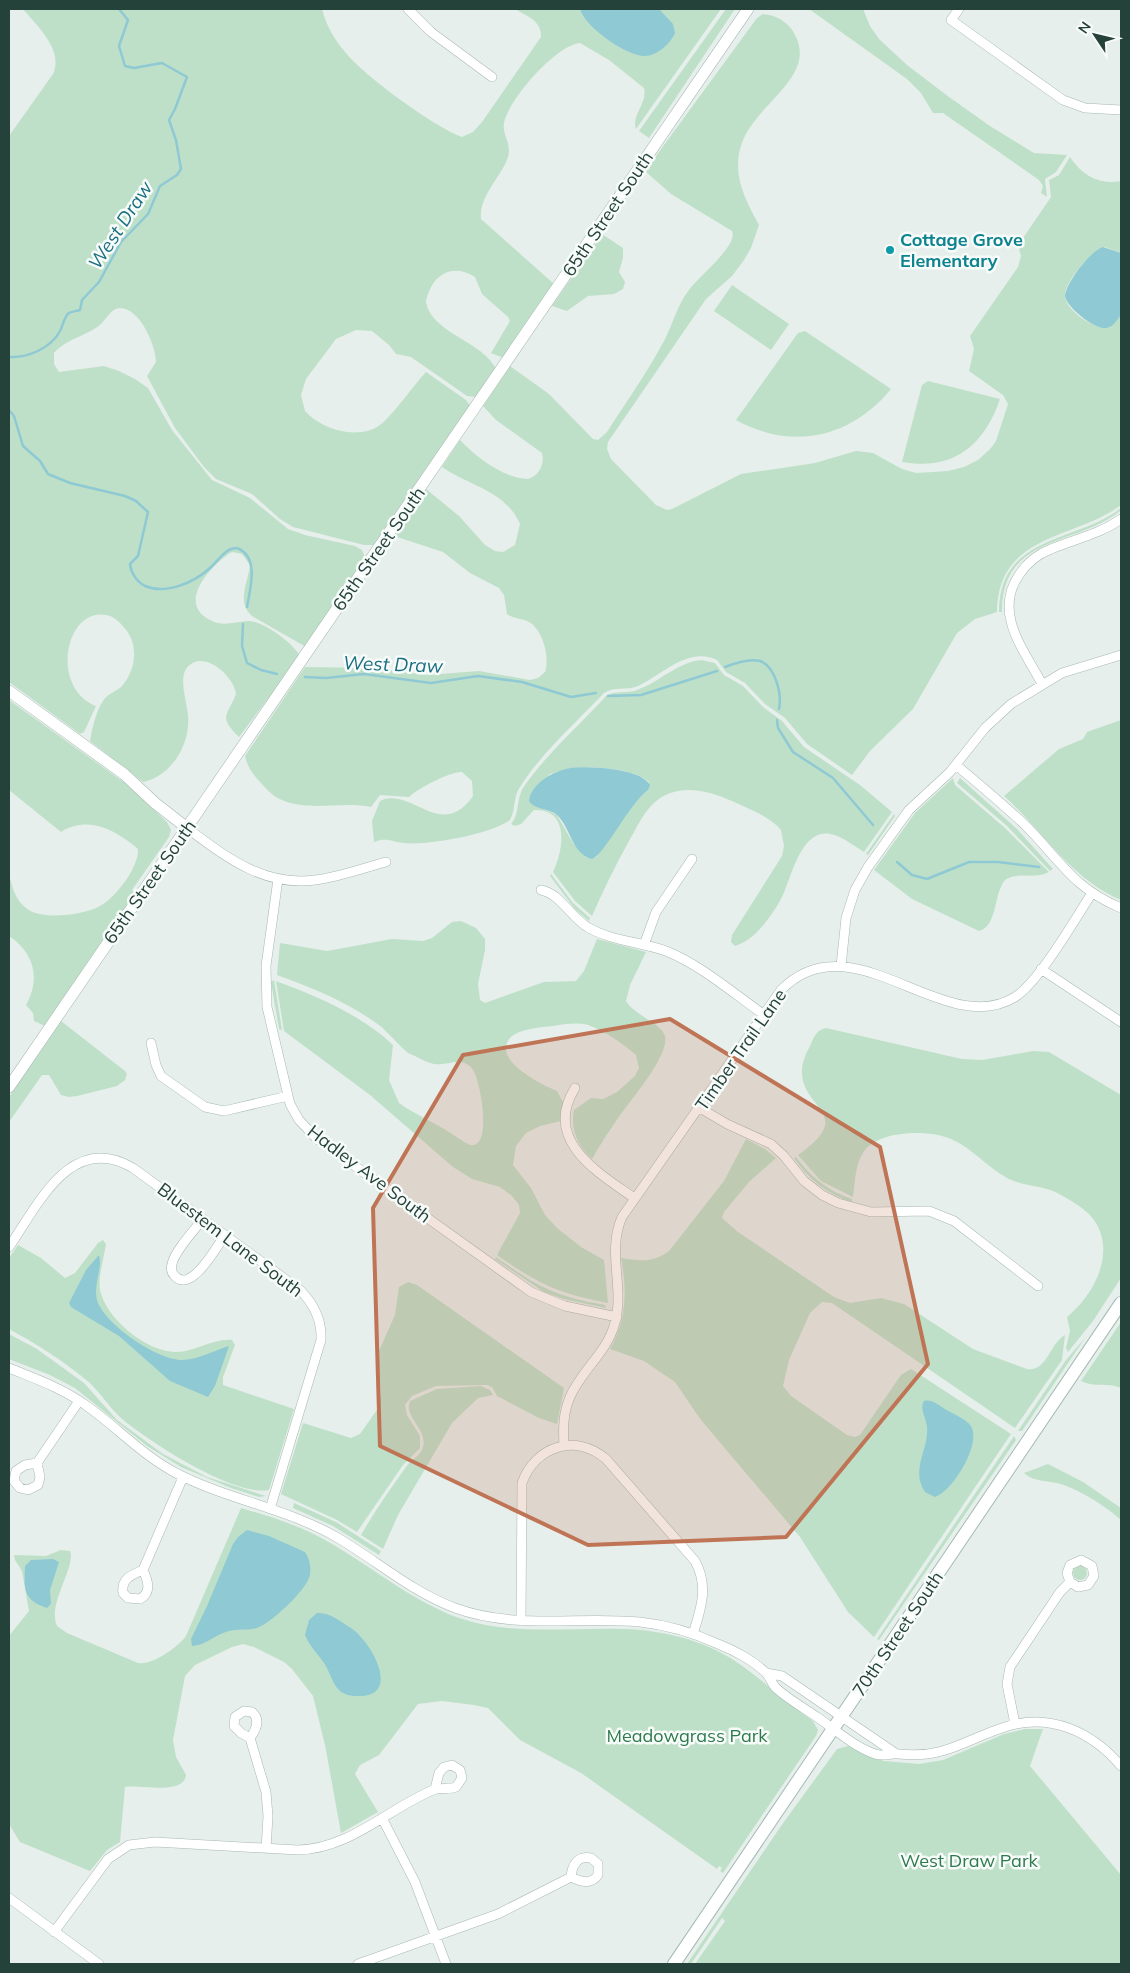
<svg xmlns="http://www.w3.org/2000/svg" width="1130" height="1973" viewBox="0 0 1130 1973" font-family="Mulish,sans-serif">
<rect width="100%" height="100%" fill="#e6efeb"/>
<path fill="#bfe0c8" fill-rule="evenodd" d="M23,9h299c4,16 13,32 24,44 17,22 90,75 116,84l11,-5 9,-10 59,-85c1,-16 -14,-21 -26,-28h206l-85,120c-5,-14 12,-26 8,-41l-35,-28 -29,-17c-24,2 -72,57 -76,80 -2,12 8,21 4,34 -7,21 -29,38 -27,62l73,65 -50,74 -13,-5 19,-32 -2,-4 -26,-23 -7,-17c-24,-15 -44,-1 -49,25 5,31 58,40 70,67l-19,28 -10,-1 -56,-39 -15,-3 -7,-9 -17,-14 -16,-1 -20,9 -30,40 -5,16 4,16c16,18 53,30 75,14 13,-10 34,-40 46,-53l40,28 5,7 -95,138h-12l-71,-18 -13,-8 -28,-25 -36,-15 -12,-12 -29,-39 -28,-52 9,-14c0,-16 -16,-54 -36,-54 -9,0 -14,12 -20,17 -14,11 -34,14 -46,28v11l5,8 45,-6 15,5 16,8 13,9 24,42 40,50 38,18 38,31 17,6 50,11 7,4 4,9 -60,88 -54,-31c-16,-14 -4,-33 -2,-51l-8,-11 -10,-2c-19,11 -57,51 -22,68 12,7 24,2 37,1 15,-1 46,22 53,35l-61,81c-21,-21 -12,-20 -3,-43 -2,-19 -35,-47 -50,-25 -7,11 1,34 2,46 3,28 -16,61 -45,67l-53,-41c2,-12 6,-30 13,-40 3,-6 12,-9 18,-14 14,-15 18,-39 6,-56 -5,-6 -12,-15 -21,-16 -40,-8 -57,72 -10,91l-12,26 -4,2 -71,-52v-546l44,-62c11,-24 -16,-48 -30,-65z
M726,9h9l-86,129 -10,-7z
M809,9h54l7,17 9,13 28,26 42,32 41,29 44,27 33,2 -11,17 -11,7 2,18 -6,-4 2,-7 -4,-6 -96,-67h-10l-12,-20 -14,-14z
M763,14c13,1 25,8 31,19 26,45 -43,71 -54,116 -7,29 6,52 19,76l-8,23 -7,12 -12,16 -26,23 -98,143 -1,7 4,10 45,46 11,5 5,-1 69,-35 74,-11 41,-12 17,2 29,16 14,4 32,-2 16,-4 14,-7 13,-12 5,-7 12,-37 -5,-9 -34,-24 5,-22 -4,-13 48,-69 3,-11 -4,-14 6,-4 28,-41 -2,-17 10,-5 11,-18c13,19 29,28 51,24v72l-16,-6c-13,2 -41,36 -40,49 1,15 31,35 45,31l11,-12v190c-47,35 -123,28 -124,107l-22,7 -18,14 -44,76 -43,42 -18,24 -45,-31 -22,-26 -20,-14 -20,-21 -19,-11 -9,-12c-29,-14 -55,15 -79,26 -12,5 -24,0 -34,7 -28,30 -62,59 -84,94 -7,10 -4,22 -10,33 -18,14 -84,26 -106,23 -12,-1 -17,-6 -30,-1l-2,-21 8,-20c31,-15 61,41 93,-5l-1,-15 -10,-9c-11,-1 -45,17 -53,25l-29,-2 -9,12c-28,-6 -61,5 -89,-7 -8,-3 -16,-11 -21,-17 -8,-8 -14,-17 -16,-27l60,-89 67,1 56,7 51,-4 51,9 8,-2 7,-6c5,-15 -2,-42 -16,-50 -7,-4 -16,-3 -22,-8l-3,-19 -5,-7 -29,-15 -27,-21 -49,-16 32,-47 33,27 26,29 10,6 8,1 12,-7 5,-21c-15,-34 -51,-38 -78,-57l18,-27c16,17 43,38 68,39 11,-3 17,-15 14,-26l-46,-33 -13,-14 27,-40 39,28 44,45 5,1 9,-8c19,-30 40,-59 57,-91 9,-17 13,-36 25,-51 9,-13 50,-45 43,-59l-61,-37 -26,-23 112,-153z
M602,234l21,14v10l-4,14 6,10 -2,7 -9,5 -26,2 -21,15 -15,-5z
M732,285l57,39 -18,26 -57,-39z
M805,331l86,58c-40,49 -99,62 -155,31l62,-87z
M928,381l72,18c-16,47 -47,72 -98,63l20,-77z
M1121,508v2c-42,36 -120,24 -119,102h-3c0,-78 78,-69 122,-104z
M702,660l13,3 9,12 19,11 20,21 19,14 22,26 56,38 32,27 -28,40c-10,-6 -22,-16 -34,-18 -29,-6 -39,45 -48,63 -9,17 -27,44 -47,49l-4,-4 1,-7 50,-79 2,-10 -3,-16c-11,-14 -33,-21 -49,-29 -24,-11 -56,-19 -78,2 -11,10 -18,26 -25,38 -14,25 -26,50 -37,75l-17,-15 -22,-29c10,-21 18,-63 -19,-62l-13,14 -6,2 -4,-2c9,-10 5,-24 12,-36 23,-34 56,-62 83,-92 9,-6 21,-2 31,-6 23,-8 40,-28 65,-30zM570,768c20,-2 64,0 79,14l-1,8 -14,13 -38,54h-10l-13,-14 -16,-28 -17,-8 -11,-9 21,-24z
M9,700l116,83 42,39 4,8 -2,7 -37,53 4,4 -91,132 -11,-5 -1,-8 -7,-8c15,-27 8,-52 -17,-69v-62c3,12 6,26 17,34 15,13 58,7 74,-2 16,-9 39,-39 38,-57 -23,-19 -49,-34 -77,-17l-52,-42z
M1121,720v180c-50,-21 -78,-69 -117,-104l55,-47 24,-10 4,-7z
M953,778l2,7 50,43 44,44c-15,8 -31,-1 -44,8 -12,15 -7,46 -26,51l-67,-32 -38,-29 41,-57z
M960,778l57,51 36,40 -3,2 -43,-45 -50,-43z
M894,814l1,2 -27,39 -2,-1z
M551,874l22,29 17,15 -1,3 -14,-12 -25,-33z
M461,921l15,7 9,11v11l-7,34 2,16 5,3 59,-21 32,-1 8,-10 13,-32 49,13 -16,33 -4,16c8,14 35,22 39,35 5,21 -40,70 -51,88 -8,11 -15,23 -22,35 -14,-12 -22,-30 -18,-49l17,-12 12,1 14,-7 18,-16 4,-8 -3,-13c-14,-12 -31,-24 -48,-30 -11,-3 -24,-1 -35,1 -11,1 -35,3 -43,12 -19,22 32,47 47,53l6,11 -2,19 -21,5 -14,7 -10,13 -3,19 18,23 14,27 12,13 24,19 23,13 4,43c-51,-10 -68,-18 -111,-48l23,-42 -1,-8 -7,-9 -12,-9 -28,-8 -19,-12 -83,-72 -86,-64 -8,-50c42,16 84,33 117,64l-4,35 10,23c18,13 40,21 59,35 4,2 8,6 13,7 22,3 9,-66 2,-75 -10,-15 -25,-4 -39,-6 -7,-1 -18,-8 -24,-10 -6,-3 -23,-23 -31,-29 -30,-22 -68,-38 -102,-50l3,-32 47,8 65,-12 31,2 9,-3 20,-16z
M274,980l8,50 -3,-1 -8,-47z
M61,1021l64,50 2,3 -2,6 -8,6 -40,10 -8,1 -8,-2 -12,-20h-7l-33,47v-25z
M826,1028l136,31 20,1 51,-9 16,1 72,43v183l-28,43 -25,31 -2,-4 4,-17 -3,-14c26,-21 50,-64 27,-97 -7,-10 -22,-19 -33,-25 -16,-10 -37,-8 -54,-17 -20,-11 -35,-30 -56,-39 -22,-10 -75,-9 -88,14 -8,12 -8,30 -10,44l-32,-16 -23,-26c58,-41 6,-45 4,-81 -1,-10 4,-21 9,-30 3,-8 6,-14 15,-16z
M746,1139l19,10 11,9 -27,24 -25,30 -2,6 16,14 96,65 16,6 31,-5 23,6 69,45 54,20c20,3 23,-26 38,-34l-3,25 -47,68 -183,-125 -10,-1 -12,11 -21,47 -6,26 8,10 56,39 8,2 5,-2 41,-60 10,-6 100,65 -137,203 -26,-25 -48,-75 -99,-117 -26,-38 -31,-21 -34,-12c17,-29 17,-59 11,-91 19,3 32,5 48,-7l55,-70z
M796,1157c15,20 32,34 56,42v3c-25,-8 -44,-23 -58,-44z
M103,1240l3,4c-2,14 -8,32 -6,46 6,29 47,62 76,62 19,0 38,-14 56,-12l3,5 -12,32v8l71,24 -25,81c-35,7 -121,-49 -148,-72 -13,-12 -22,-28 -36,-39 -23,-19 -50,-36 -76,-50v-71l9,-13 23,13 24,20 10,-5 23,-30z
M496,1257c42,30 58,39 109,48l1,3 -42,-9 -20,-7 -49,-33z
M408,1282l9,3 147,103 -7,36 -18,-6 -42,-22 -5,-9 -5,-2 -51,1 -24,10 -7,9 2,10 13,21v12l-17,17 -46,67 -20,-12 -56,-26 22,-71 48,15 9,-4 19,-27 2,-16 -3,-38 17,-38 4,-28z
M1121,1322v66c-13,-6 -27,0 -40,-7z
M9,1334l28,15 47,34 33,37 46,34 44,23 59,19 -7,1 -28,-9 -50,-21 -34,-21 -72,-58 -25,-13 -41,-16z
M1085,1338l-63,93h-4l48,-71z
M481,1386l9,4 3,5 -15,3 -26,25 -54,92 -15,34 -22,-14c14,-24 29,-46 45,-68 5,-8 15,-11 17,-20 5,-18 -20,-30 -13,-46l27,-12z
M1014,1436l2,4 -137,200 -2,-1z
M1048,1464l35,18 38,26v12c-16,-14 -36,-27 -57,-35 -13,-5 -29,-2 -40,-12z
M294,1503l42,19 45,29 -2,4 -46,-29 -40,-18z
M241,1508c31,9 63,19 91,36 43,25 80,57 127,74 53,18 110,9 165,11 37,1 80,11 111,32 27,18 51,41 78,60l5,9 -2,6 -93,137 -3,-2 2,-3 -3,-2 -2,3 -136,-96 -61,-33 -32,-32 -14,-3 -32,-4 -24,3 -39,51 -19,10 -5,9 23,38 -37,21 -16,-88 -12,-49 -21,-27 -8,-7 -30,-15 -11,-3 -11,3 -37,18 -10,11 -12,64 3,17 10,18c-2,21 -47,9 -61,12l-5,55 -13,8 -17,21 -70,-29 -11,-18v-188l20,-25 -7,-40 -7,-11 -1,-5 32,1 15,-6 9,1c6,17 -23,53 -13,75l10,7 71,30c15,2 39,-15 48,-27z
M1073 1573a7 7 0 1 1 14 0a7 7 0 1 1-14 0Z
M1025,1729h18l-13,37 91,109v89h-426l30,-43 -3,-3 -31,46h-4l94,-138 56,-77 11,-3 36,15 35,3 24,-4 61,-26z"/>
<path fill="#8ec9d4" d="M580,9h79l14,15 2,9c-4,10 -18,23 -30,23 -19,0 -60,-29 -65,-47z
M1103,247l18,6v62c-4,5 -8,12 -14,13 -12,2 -40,-20 -42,-32 1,-13 25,-45 38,-49z
M570,768c17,-2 71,0 80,17l-2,5c-20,15 -42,63 -56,69 -21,-6 -21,-31 -35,-44 -8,-7 -22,-5 -28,-14 2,-18 25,-30 41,-33z
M99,1255c4,13 -6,30 -2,45 7,24 60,60 85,60 15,0 33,-10 47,-14l-14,40 -7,11 -38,-16 -51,-45 -48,-29 -2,-4 17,-33z
M924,1401c8,-2 14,4 21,8 8,5 20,9 26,17 11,18 -19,66 -36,71l-10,-5c-15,-23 4,-42 2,-65 -1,-10 -8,-18 -3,-26z
M247,1530l22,6 36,16c5,7 7,18 4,26 -5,14 -38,45 -52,50 -11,3 -22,0 -34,5 -10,4 -20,13 -31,13l-1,-7 16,-33 26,-62 5,-7z
M53,1559l6,3 -9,28 1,14 -4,4c-24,-8 -23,-19 -22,-42l6,-6z
M317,1613c13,-1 24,9 34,15 22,15 51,70 6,68 -6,0 -13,-1 -18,-6 -7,-7 -9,-18 -15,-27 -6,-9 -15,-17 -19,-28l4,-15z"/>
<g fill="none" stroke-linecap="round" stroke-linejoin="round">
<path stroke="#8ec9d4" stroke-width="2.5" d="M9,357c19,1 42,-9 51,-26 3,-6 4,-14 9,-18 4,-2 8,-2 11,-3l2,-10 17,-18 22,-40 27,-28 12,-28 17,-11 4,-6 -5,-29 -7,-20 6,-11 12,-32 -25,-14 -28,5 -9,-2 -6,-20 9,-26 -9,-11
M9,410l5,6 9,30 17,15 8,13 22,9 55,13 11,5 12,11 -10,44 -8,8c1,9 7,18 15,22 21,9 50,-4 65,-18 9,-8 15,-20 27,-20 23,9 13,41 10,59
M243,624l-1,22 5,17 14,7 16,4
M725,667c10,-4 24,-9 35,-6 16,6 22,34 19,48
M305,677l21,1 38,-4 67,9 47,-7 44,6 49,15 25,-4
M608,696l33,-1 76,-24
M777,720l1,8 15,24 40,26 40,47
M897,862l15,13 15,4 42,-17h29l41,5"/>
<defs>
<path id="minor" d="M408,9l23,23 61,45
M959,9l-8,11 112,80 22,8 36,2
M1042,684c-18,-34 -49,-71 -23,-109 7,-11 19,-21 32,-26 24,-10 49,-15 70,-30
M956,765c24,20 48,40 70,61 34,34 47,62 95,82
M187,828c39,29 77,59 128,52 24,-3 48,-12 71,-18
M278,879l-12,87 1,41 23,97 9,16 18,19 214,153 34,14 52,11
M541,890c20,4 30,28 48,38 23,13 52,14 77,23 35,14 67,42 97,63
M644,945l12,-33 36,-53
M841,966l5,-48 9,-28 13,-23 41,-57 41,-38 35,-44 26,-24 51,-31 59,-18
M1041,969l80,53
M151,1043l5,22 5,11 44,31 19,4 64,-15
M575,1088c-33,53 24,85 59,110
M700,1108l27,16 44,20 13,12 20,25 18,14 16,8 33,9 58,-1 25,10 84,65
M203,1219c-8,10 -29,33 -31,45 -1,4 -1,8 2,11 16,21 43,-29 51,-40
M9,1247c29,-42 62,-116 124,-79l167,122c14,14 22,30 21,50l-51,169
M9,1368c27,11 53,20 78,38 31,22 55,49 89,67 52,27 111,35 162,65 39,23 74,54 117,70 60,22 123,8 185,14 27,3 54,11 78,22 16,6 36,17 48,29 4,4 6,11 10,15 12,11 28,20 41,29 19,13 36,29 58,37 9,3 15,-1 24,0 46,5 65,-14 106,-27 45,-15 87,5 116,39
M564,1446c-1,-17 -1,-33 6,-49 11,-26 36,-44 44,-71 12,-37 -8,-73 8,-109l159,-227c72,-73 163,51 234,7 24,-15 60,-78 77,-104
M37,1463l3,14 -2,8 -10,5 -8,-2 -6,-7 2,-10 9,-6 12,-2 42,-62
M143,1570c5,11 9,22 -3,29l-12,-1 -5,-5c-2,-15 9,-18 20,-23l40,-93
M521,1621l1,-138c13,-37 54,-50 84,-24l89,102c14,25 6,48 -2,73
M766,1673l16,3 113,77
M1015,1724l-8,-40 3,-17 50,-75 10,-10 -3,-9 3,-8 11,-5 11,6 2,10 -6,9 -10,2 -8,-5
M250,1738l-9,-5 -7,-7 1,-9 9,-6 8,1c9,8 4,18 -2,26l16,54 2,24 -2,33
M382,1818l33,64 31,82
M9,1898l90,66
M54,1932l54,-73 21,-14 26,-3 143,8c51,-1 90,-41 135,-60 7,-3 16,0 23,-3l6,-9 -2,-8 -8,-5 -8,2 -5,6 -4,16
M358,1964l140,-50 73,-37c10,5 20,8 27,-2v-11l-7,-6c-14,-3 -19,8 -20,19"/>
<path id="tertiary" d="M9,691l115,83 31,29 32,25
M9,1087l739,-1078"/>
<path id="secondary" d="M674,1964l447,-661"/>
</defs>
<use href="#minor" stroke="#a8b8b2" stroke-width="10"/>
<use href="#tertiary" stroke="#a8b8b2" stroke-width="12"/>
<use href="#secondary" stroke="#a4bbb3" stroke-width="14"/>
<use href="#minor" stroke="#fff" stroke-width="9"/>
<use href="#tertiary" stroke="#fff" stroke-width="11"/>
<use href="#secondary" stroke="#fff" stroke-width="12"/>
</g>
<path fill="#c07456" fill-opacity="0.2" stroke="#c07456" stroke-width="4" stroke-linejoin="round" d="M670,1019l210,128 48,217 -142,173 -198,8 -208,-99 -7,-238 90,-153z"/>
<circle fill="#0f9aa8" stroke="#f7fbf9" stroke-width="2" cx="890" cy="250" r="5"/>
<g text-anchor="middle" stroke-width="5" stroke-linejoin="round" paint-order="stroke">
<g font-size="18" fill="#24423a" stroke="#f7fbf9">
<text transform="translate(608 214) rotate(-56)" y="6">65th Street South</text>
<text transform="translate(379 549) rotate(-55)" y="6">65th Street South</text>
<text transform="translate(150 882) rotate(-55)" y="6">65th Street South</text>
<text transform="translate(741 1050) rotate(-55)" y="6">Timber Trail Lane</text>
<text transform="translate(369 1174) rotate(37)" y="6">Hadley Ave South</text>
<text transform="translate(230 1240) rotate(37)" y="6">Bluestem Lane South</text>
<text transform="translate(898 1634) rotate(-56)" y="6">70th Street South</text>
</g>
<g font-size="18" font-weight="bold" fill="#0d838f" stroke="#f7fbf9" text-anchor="start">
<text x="900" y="246">Cottage Grove<tspan x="900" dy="21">Elementary</tspan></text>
</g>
<g font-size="18" fill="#2d7a4b" stroke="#f7fbf9">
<text x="687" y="1742">Meadowgrass Park</text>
<text x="969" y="1867">West Draw Park</text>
</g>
<g font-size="19" font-style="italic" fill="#1c6f80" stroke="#f7fbf9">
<text transform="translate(120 225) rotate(-57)" y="7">West Draw</text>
<text transform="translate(393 664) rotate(2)" y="7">West Draw</text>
</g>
</g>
<rect width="1130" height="1973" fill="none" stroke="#24423a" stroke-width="20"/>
<g transform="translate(1095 35) rotate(305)" stroke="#f7fbf9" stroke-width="4" paint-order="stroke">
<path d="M0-4L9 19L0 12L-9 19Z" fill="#24423a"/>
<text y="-8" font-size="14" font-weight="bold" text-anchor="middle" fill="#24423a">N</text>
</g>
</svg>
